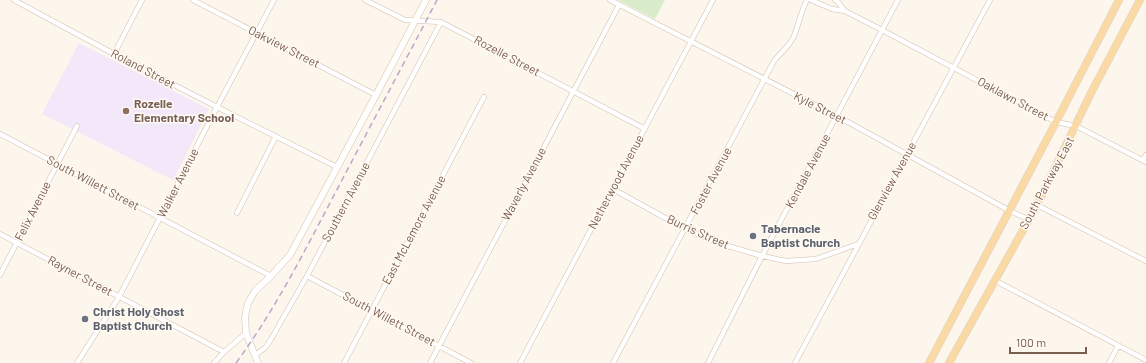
<svg xmlns="http://www.w3.org/2000/svg" width="1146" height="363" viewBox="0 0 1146 363" font-family="Barlow,sans-serif">
<rect width="100%" height="100%" fill="#fdf6ec"/>
<path fill="#f3e8fa" d="M79,43l130,66 -36,71 -131,-66z"/>
<path fill="#d8ecc9" d="M618,0h47l-10,19z"/>
<g fill="none" stroke-linecap="round" stroke-linejoin="round">
<defs>
<path id="minor" d="M14,0l100,54 103,53 120,60
M193,0l183,95
M365,0l40,20 36,2 204,107
M610,0l227,116 173,95 18,8
M811,0l21,9 13,2 37,19 174,92 20,4 70,36
M835,0l2,1 8,10
M114,54l28,-54
M0,134l271,142
M1143,160l3,-5
M613,189l72,40 36,15 41,12 24,5 30,-2 42,-15
M1037,205l109,56
M237,213l39,-77
M0,234l224,118
M0,275l77,-149
M307,276l164,87
M994,280l152,80
M255,355l10,-7 5,-7 37,-65 134,-254
M77,363l42,-66 98,-190 57,-107
M214,363l10,-11 22,-19
M344,363l140,-266
M430,363l189,-358
M520,363l193,-363
M613,363l161,-302c7,-9 16,-15 20,-25 5,-12 7,-25 13,-36
M708,363l54,-107 136,-256
M795,363l195,-363
M1109,363l9,-17"/>
<path id="secondary" d="M258,363l-12,-30 -1,-16 3,-14 7,-12 16,-15 19,-21 86,-160 50,-95"/>
<path id="primary" d="M929,363l127,-241 63,-122
M949,363l88,-158 55,-114 48,-91"/>
</defs>
<use href="#minor" stroke="#d1beb0" stroke-width="5.5"/>
<use href="#secondary" stroke="#d6c0b0" stroke-width="7"/>
<use href="#primary" stroke="#dad1cd" stroke-width="8"/>
<use href="#minor" stroke="#fff" stroke-width="4.5"/>
<use href="#secondary" stroke="#fff" stroke-width="6"/>
<use href="#primary" stroke="#fbd9a5" stroke-width="7"/>
<path stroke="#b9a8c9" stroke-width="1.5" stroke-dasharray="6 4" stroke-linecap="butt" d="M236,363c37,-50 66,-107 95,-162 35,-67 71,-134 106,-201"/>
</g>
<circle fill="#8d6e63" stroke="#fffaf3" stroke-width="1.5" cx="126" cy="111" r="4"/>
<g fill="#6b7280" stroke="#fffaf3" stroke-width="1.5">
<circle cx="753" cy="236" r="4"/>
<circle cx="85" cy="319" r="4"/>
</g>
<g text-anchor="middle" stroke-width="3" stroke-linejoin="round" paint-order="stroke">
<g font-size="12" fill="#7a5c4d" stroke="#fffaf3">
<text transform="translate(284 47) rotate(27)" y="4">Oakview Street</text>
<text transform="translate(507 56) rotate(28)" y="4">Rozelle Street</text>
<text transform="translate(143 69) rotate(28)" y="4">Roland Street</text>
<text transform="translate(1013 99) rotate(28)" y="4">Oaklawn Street</text>
<text transform="translate(820 108) rotate(27)" y="4">Kyle Street</text>
<text transform="translate(808 171) rotate(-62)" y="4">Kendale Avenue</text>
<text transform="translate(711 181) rotate(-62)" y="4">Foster Avenue</text>
<text transform="translate(892 181) rotate(-61)" y="4">Glenview Avenue</text>
<text transform="translate(616 182) rotate(-62)" y="4">Netherwood Avenue</text>
<text transform="translate(93 183) rotate(28)" y="4">South Willett Street</text>
<text transform="translate(178 183) rotate(-63)" y="4">Walker Avenue</text>
<text transform="translate(1047 183) rotate(-62)" y="4">South Parkway East</text>
<text transform="translate(524 184) rotate(-62)" y="4">Waverly Avenue</text>
<text transform="translate(346 202) rotate(-62)" y="4">Southern Avenue</text>
<text transform="translate(33 211) rotate(-63)" y="4">Felix Avenue</text>
<text transform="translate(414 230) rotate(-62)" y="4">East McLemore Avenue</text>
<text transform="translate(698 232) rotate(24)" y="4">Burris Street</text>
<text transform="translate(80 276) rotate(28)" y="4">Rayner Street</text>
<text transform="translate(389 319) rotate(28)" y="4">South Willett Street</text>
</g>
<g font-size="12" font-weight="bold" fill="#785e54" stroke="#fffaf3" text-anchor="start">
<text x="134" y="108">Rozelle<tspan x="134" dy="14">Elementary School</tspan></text>
</g>
<g font-size="12" font-weight="bold" fill="#5b616d" stroke="#fffaf3" text-anchor="start">
<text x="761" y="233">Tabernacle<tspan x="761" dy="14">Baptist Church</tspan></text>
<text x="93" y="316">Christ Holy Ghost<tspan x="93" dy="14">Baptist Church</tspan></text>
</g>
</g>
<path d="M1010 347v6h76v-6" fill="none" stroke="#7a5c4d" stroke-width="2"/>
<text x="1016" y="347" font-size="12" fill="#7a5c4d" stroke="#fffaf3" stroke-width="3" paint-order="stroke">100 m</text>
</svg>
